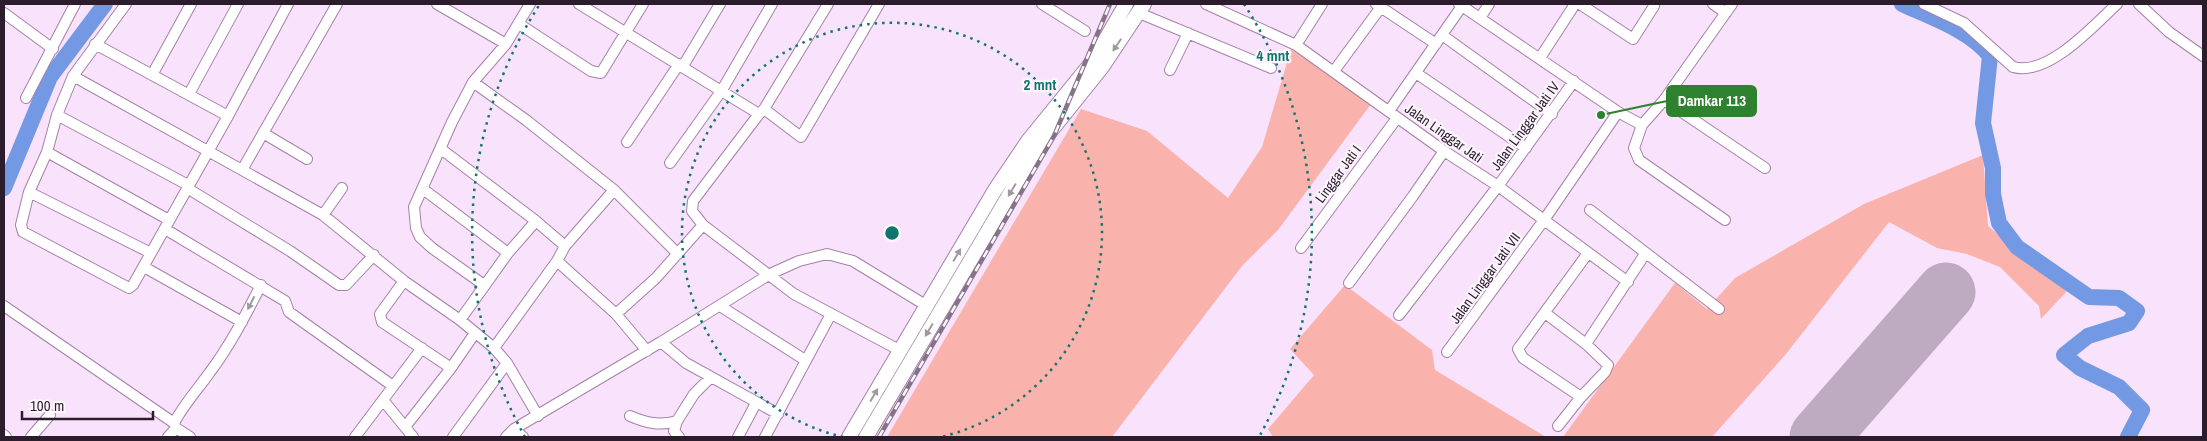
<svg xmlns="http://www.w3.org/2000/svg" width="2207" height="441" viewBox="0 0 2207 441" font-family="'Archivo Narrow',sans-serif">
<rect width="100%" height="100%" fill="#f9e2fb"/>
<path fill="#fab2ad" d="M1291,49l80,55 -93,126 -36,36 -130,171h-225l194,-328 66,22 81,67 34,-51z
M1983,155l5,71 79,65 -26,28 -2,-13 -39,-39 -33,-13 -30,-6 -48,-26 -103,132 -74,83h-149l112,-154 32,26 28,-31 129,-74z
M1345,285l87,65 3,20 111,67h-273l-5,-8 46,-54 -24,-26z"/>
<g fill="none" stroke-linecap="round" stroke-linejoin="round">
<path stroke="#7398e4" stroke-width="16" d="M1902,4c30,14 67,26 88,52l-7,67 10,45v26l6,29 18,24 72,50 30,1 18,13 -8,12 -41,13 -24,19 16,13 39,19 23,23 -14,27
M4,188l46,-111 55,-73"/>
<path stroke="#bfabc1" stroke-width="59" d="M1819,437l127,-145"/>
<defs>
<path id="minor" d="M126,4l-53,72 -16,39 -10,37 -18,40 -8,33 2,7 4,2 102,54 4,-3 95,-169 60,-112
M437,4l69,40
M579,4l180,110 5,-5 37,28 78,-133
M1042,4l43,27
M1206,4l90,41 148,106 54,35 130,96
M1376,4l60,40
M1459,4l159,108 24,13
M1580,4l53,35 21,-33
M1713,4l13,9
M1924,4l40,19 49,44c35,10 80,-41 104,-63
M2139,4l30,28 34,24
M4,13l49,36
M1139,13l132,55
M1480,18l9,-14
M519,24l72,47 10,2 42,-69
M1442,35l110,79
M95,44l133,72
M1296,45l26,-41
M1540,58l35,-54
M683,66l37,-62
M1170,70l18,-37
M1334,71l47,-64
M1416,73l110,75
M152,75l39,-71
M73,76l250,139 81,66 56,39 34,28 13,15 -54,74
M473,82l53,38 88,70 64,64
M189,94l49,-90
M26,98l49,-94
M1664,100l68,-96
M764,109l64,-105
M1389,111l73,-105
M759,114l-66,87 -1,10 11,14 91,69 107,57
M57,115l131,70
M263,133l44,26
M627,142l52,-78
M441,149l95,72 29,25
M47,152l122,68
M670,163l52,-73 50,-86
M242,170l95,-166
M187,188l103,63 49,34h7l28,-30
M423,189l85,64
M29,192l122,61
M1590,210l129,99
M323,215l19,-27
M1725,220l-86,-60 -5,-12 8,-23 22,-25 101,68
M165,229l120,72 4,11 7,5 97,69
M1301,248l96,-130
M557,261l59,53 31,37
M144,267l98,55
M404,281l-24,33 2,8 69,46
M1349,283l64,-87 31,-45
M484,285l-52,-37 -12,-11 -4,-9 -2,-21 38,-85 21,-40 33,-38 24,-40
M4,306l170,117
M720,306l85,54
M1545,313l41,31 22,21 -3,7 -24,25
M616,314l40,-36 47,-53
M1399,315l99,-129 76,-105
M460,320l48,-67 28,-32
M661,342l25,21 92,51
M1586,344l59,-90
M494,348l63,-87 8,-15 49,-56
M1447,352l97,-132 74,-108
M507,363l31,53
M383,400l30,37
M630,416c16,7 30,10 47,5l17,-27 17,-17
M677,421l-3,10 5,6
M1558,426l23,-29 -58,-39 -5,-9 70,-96
M405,427l46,-59 24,-35
M514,429l9,8
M4,435l2,2
M31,437l19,-22
M168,437l8,-9
M190,437l-14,-9 -2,-5c10,-19 24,-34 36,-51 20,-26 36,-58 51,-87
M355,437l67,-89
M506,437l8,-8 147,-87 109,-68 29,-13 28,-7 26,7 74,45
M738,437l18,-34
M765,437l66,-123"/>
<path id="highway" d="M849,437l146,-247 33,-49 65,-80 33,-57
M866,437l171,-289 65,-81 42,-63"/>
</defs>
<use href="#minor" stroke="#a481a7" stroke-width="12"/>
<use href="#highway" stroke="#a481a7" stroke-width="16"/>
<use href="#minor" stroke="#fff" stroke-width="10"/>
<use href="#highway" stroke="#fff" stroke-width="14"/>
<defs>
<path id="rail" d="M879,437l175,-301 56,-132"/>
</defs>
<use href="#rail" stroke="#857487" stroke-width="4.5"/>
<use href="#rail" stroke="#fdf5fd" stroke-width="2.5" stroke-dasharray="8" stroke-linecap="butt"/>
</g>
<defs><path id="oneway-solid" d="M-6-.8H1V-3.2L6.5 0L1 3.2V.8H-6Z" transform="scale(1.25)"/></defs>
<g fill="#a099a0">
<use href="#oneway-solid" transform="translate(1117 45) rotate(124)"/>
<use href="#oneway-solid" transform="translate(1012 190) rotate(121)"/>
<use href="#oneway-solid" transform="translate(957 255) rotate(-60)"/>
<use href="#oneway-solid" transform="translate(251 303) rotate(117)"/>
<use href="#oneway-solid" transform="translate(929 330) rotate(121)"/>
<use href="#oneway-solid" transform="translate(874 395) rotate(-60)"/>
</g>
<g fill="none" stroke="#0f766e" stroke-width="2.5" stroke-dasharray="2.5 5">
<path d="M843 437A210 210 0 1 1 941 437"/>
<path d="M525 437A420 420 0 0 1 540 4M1244 4A420 420 0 0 1 1259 437"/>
</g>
<g text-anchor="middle" stroke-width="4.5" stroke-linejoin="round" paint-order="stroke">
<g font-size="14" fill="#2b1d2c" stroke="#fdf5fd">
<text transform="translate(1525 126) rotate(-54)" y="5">Jalan Linggar Jati IV</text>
<text transform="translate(1444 133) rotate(35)" y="5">Jalan Linggar Jati</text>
<text transform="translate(1338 174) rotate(-54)" y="5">Linggar Jati I</text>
<text transform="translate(1485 278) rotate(-54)" y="5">Jalan Linggar Jati VII</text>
</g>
</g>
<circle cx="892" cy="233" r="8" fill="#0f766e" stroke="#fdf5fd" stroke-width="2.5"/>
<g font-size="15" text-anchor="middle" font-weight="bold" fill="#0f766e" stroke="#fdf5fd" stroke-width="4.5" stroke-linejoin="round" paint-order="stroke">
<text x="1273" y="61">4 mnt</text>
<text x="1040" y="90">2 mnt</text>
</g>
<path fill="none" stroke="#2e822f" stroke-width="2" d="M1601 115L1667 101"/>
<circle fill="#2e822f" stroke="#fdf5fd" stroke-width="2" cx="1601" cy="115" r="5"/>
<rect fill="#2e822f" stroke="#2e822f" stroke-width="2" x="1667" y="86" width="89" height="30" rx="5"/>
<g font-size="15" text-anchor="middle" font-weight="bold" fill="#fff">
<text x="1712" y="106">Damkar 113</text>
</g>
<rect width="2207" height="441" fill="none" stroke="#2b1d2c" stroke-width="10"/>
<path d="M22 411v8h131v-8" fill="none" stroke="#2b1d2c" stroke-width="2.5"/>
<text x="30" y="411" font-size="15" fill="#2b1d2c" stroke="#fdf5fd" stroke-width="4" paint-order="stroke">100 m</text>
</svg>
